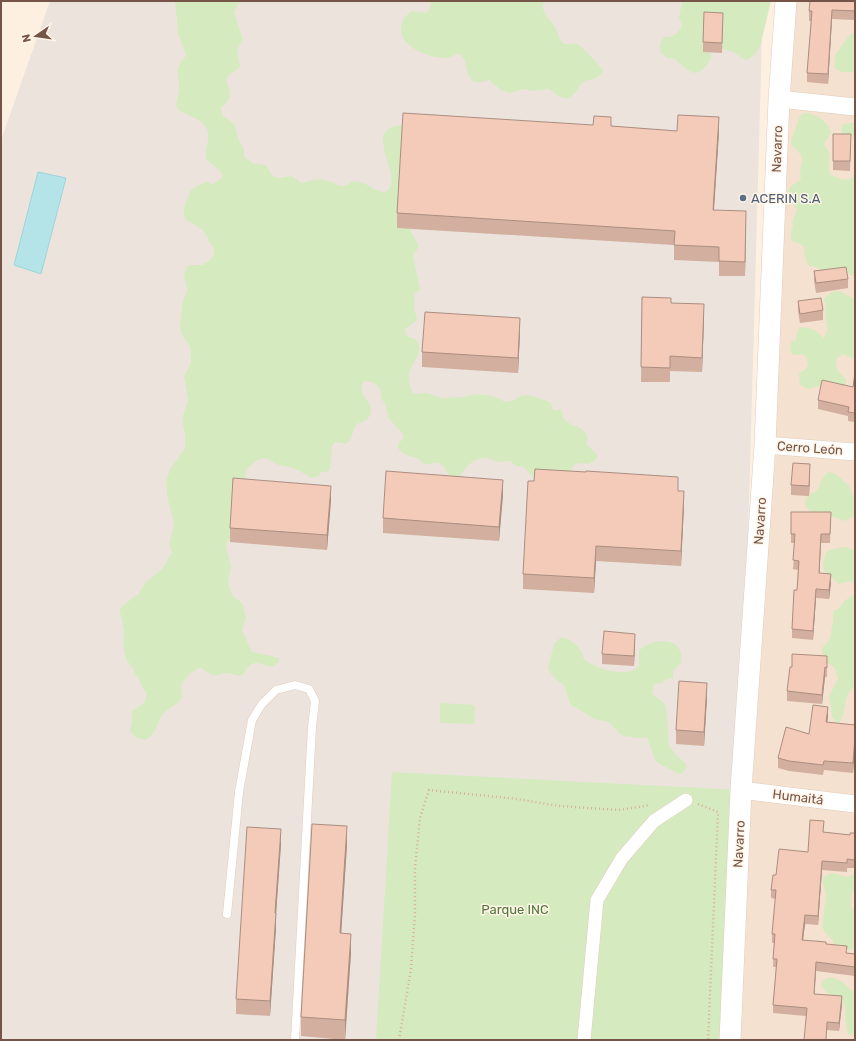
<svg xmlns="http://www.w3.org/2000/svg" width="856" height="1041" viewBox="0 0 856 1041" font-family="Rubik,sans-serif">
  <style>
    .residential { fill: #f5e1cf }
    .industrial { fill: #ece3dd }
    .green { fill: #d5ebbf }
    .water { fill: #b5e4e8; stroke: #9bd5da }
    .lines { fill: none; stroke-linecap: round; stroke-linejoin: round }
    .service-casing { stroke: #e2ccbd; stroke-width: 9 }
    .pedestrian-casing { stroke: #e2ccbd; stroke-width: 14 }
    .minor-casing { stroke: #e2ccbd; stroke-width: 18 }
    .tertiary-casing { stroke: #e2ccbd; stroke-width: 22 }
    .path { stroke: #d9ae9b; stroke-width: 2.5; stroke-dasharray: 1 3; stroke-linecap: butt }
    .service { stroke: #fff; stroke-width: 8 }
    .pedestrian { stroke: #fff; stroke-width: 13 }
    .minor { stroke: #fff; stroke-width: 17 }
    .tertiary { stroke: #fff; stroke-width: 21 }
    .wall { fill: #d2af9e }
    .shaded-wall { fill: #ab8e81 }
    .building { fill: #f4cbb8; stroke: #ab8e81 }
    .service-dot { fill: #5c6f8a; stroke: #fff5e9; stroke-width: 1.5 }
    .labels { text-anchor: middle; dominant-baseline: central; stroke-width: 3; stroke-linejoin: round; paint-order: stroke }
    .street-label { font-size: 13px; fill: #765447; stroke: #fff5e9 }
    .service-label { font-size: 13px; fill: #4e5e75; stroke: #fff5e9; text-anchor: start }
    .park-label { font-size: 13px; fill: #52763c; stroke: #fff5e9 }
  </style>
  <rect width="100%" height="100%" fill="#fdf0e1"/>
  <path class="residential" d="M791,1H855V1040H736Z"/>
  <path class="industrial" d="M50,1H763L741,790L721,1040H1V140Z"/>
  <path class="green" d="M175,1H241L234,12L243,39L237,50L240,66C236,72 229,73 226,79C230,93 234,97 221,108L223,116L233,123L235,126L238,138L244,149V157L254,164C274,163 265,173 276,177C281,179 287,176 292,176L302,183C312,180 319,178 329,181C334,182 338,186 343,186C353,185 348,178 363,183C370,185 381,196 388,190C404,176 359,127 403,125L410,224L411,232L419,246L413,256L420,289L414,294C415,299 414,303 414,307C414,312 417,316 417,320L405,329C405,337 409,337 415,339C426,352 413,359 410,371C408,377 410,386 412,392L416,394L427,393L442,398L465,397L476,394L492,396L506,402L514,400L521,396L529,395L547,401L551,403L554,411L562,409C561,428 580,422 587,435C588,438 587,442 587,445L596,453L597,457L595,461L588,464L580,463L575,464L568,474L536,477L532,476L524,467L516,466L510,461C506,461 502,462 498,462C493,461 490,458 486,458C474,457 464,468 459,478C442,475 450,469 440,464C431,459 428,471 418,458C412,457 398,453 398,446C398,443 402,440 404,438L403,434L389,419L385,404L381,398L380,390L378,386L372,382L364,381C354,398 378,400 369,417C366,422 360,421 356,425C352,432 353,439 346,444L335,442L332,445L330,470L326,472H321L319,476L311,478L301,472L293,468L278,465L268,459L264,458L256,461L247,469L232,536L227,542L226,546L231,567L228,582L232,594L234,597L241,602L243,605L246,618L242,630L252,652L272,656L279,658V661C270,674 262,659 252,664C247,667 246,673 240,676L227,673L213,676L201,668C194,669 183,679 181,686C181,690 183,695 181,699C177,706 167,708 162,715C157,723 155,736 145,740L137,738L130,731L132,721V711L144,703L147,693L142,687L138,677L135,675L134,670L126,659L123,643L124,630L120,612V608L139,593L145,583L163,568L172,552L169,544L174,524L168,500L166,481L170,469L181,454L185,447V435L182,419L188,400L184,376L191,363V359L190,347L181,333L180,325L183,301L187,290L184,274L187,267L190,265H202L209,261L214,254V247C206,242 210,237 204,232C192,219 178,224 186,202C188,198 189,194 191,190L205,182H209L211,185L221,179L223,176L221,172L206,159C204,149 211,138 207,129C202,117 187,117 179,110C173,104 179,96 179,90C180,82 176,75 178,68C179,63 184,60 186,55L178,33Z
    M430,1H547L543,4C542,16 553,21 557,31C559,34 559,40 562,42C566,46 572,43 577,44C582,45 601,67 603,71C596,82 593,77 584,82C580,84 579,88 576,92C566,104 558,96 549,89L533,91L525,89L509,93L501,90L489,80C459,90 473,61 459,54C454,55 449,58 444,58C419,57 383,36 411,11L427,13L431,6Z
    M682,1H771L761,43L758,51L747,61L733,52L718,47L711,51V59L702,71L694,73L687,70L675,59L667,58L661,53L660,45L663,37C673,37 677,35 682,26L679,18Z
    M855,33V74L852,72C846,72 839,73 834,67L835,57L836,54L848,37L851,34Z
    M804,113C816,113 828,121 831,133L824,144L830,154L829,170L831,175L844,180L850,179L855,176V276L850,275C844,264 833,270 823,272L816,267L809,266C800,255 812,245 793,242L791,239V231L793,228L792,222L797,210L793,204L788,191C790,184 797,184 801,179C799,172 801,169 802,163C803,155 796,149 791,144C792,134 797,126 799,117Z
    M855,122V138C851,135 846,137 842,135L841,125Z
    M834,291L842,292L854,299L855,304V358L853,359L843,354L837,358C834,368 839,372 846,379V383L844,386H821L807,389L800,385L799,373L805,370L808,365L807,358L803,354L794,355L790,351L791,341H795L798,330L800,327L814,329L824,338C831,325 825,324 825,313C825,307 827,306 824,300V298Z
    M830,472C840,474 841,481 849,485L855,500V516L845,521C841,520 837,517 833,517C828,517 820,517 815,514C807,511 801,502 809,495C811,493 815,492 817,491C821,483 822,474 830,472Z
    M845,547L855,550V583L850,581L839,584L824,571L823,563L826,552L833,549Z
    M855,594V686C843,694 847,710 840,722L837,723L832,717L829,696L838,679L834,667C823,659 824,663 822,648L830,639L833,619V611L840,608L844,601Z
    M560,638C570,637 577,644 582,653C583,655 583,657 584,659C588,663 595,665 600,668C613,672 628,676 639,666V650C654,637 686,636 681,663L673,671V678L665,680L661,684L658,683L654,685L652,693C656,698 663,700 666,706L669,745L676,755L685,763L687,766L683,773L679,774L658,763L655,760L647,737L639,738L624,736L620,734L609,722L594,719L570,704L564,685L554,678L548,668L554,644Z
    M440,703L475,705L474,724L440,723Z
    M392,772L741,790L730,1040H376Z
    M833,873L847,877L855,874V890L852,892L851,905L852,909H855V948L850,950L835,946L832,939L826,934L822,927L826,894L824,886L822,883L825,876Z
    M830,977L841,981L855,993V1034L852,1035L848,1034C846,1029 846,1021 845,1015C845,1012 847,1009 845,1006C842,999 805,986 830,977Z"/>
  <path class="water" d="M38,172L66,178L41,274L14,265Z"/>
  <g class="lines">
    <defs>
      <path id="service" d="M227,914L239,792L252,720L262,704L276,690L295,685L309,689L315,701L312,727L295,1040"/>
      <path id="pedestrian" d="M584,1040L597,900L622,858L654,821L686,800"/>
      <path id="minor" d="M779,99L855,107
        M765,445L855,452
        M741,790L855,804"/>
      <path id="tertiary" d="M730,1040L741,790L765,445L779,99L786,1"/>
    </defs>
    <use href="#service" class="service-casing"/>
    <use href="#pedestrian" class="pedestrian-casing"/>
    <use href="#minor" class="minor-casing"/>
    <use href="#tertiary" class="tertiary-casing"/>
    <path class="path" d="M698,804L718,812L708,1040
      M399,1040L411,969L415,914V868L420,818L429,790L517,799L559,806L619,810L650,805"/>
    <use href="#service" class="service"/>
    <use href="#pedestrian" class="pedestrian"/>
    <use href="#minor" class="minor"/>
    <use href="#tertiary" class="tertiary"/>
  </g>
  <path class="wall" d="M855,1V20L832,19L828,84L807,82V73L811,21H809V11Z
    M723,23L722,53L703,52V42Z
    M611,126L677,131L719,132L714,210L746,225L745,276H719V262L674,260V245L397,228V213Z
    M851,144L850,171L833,170V161Z
    M814,271L848,279V288L816,293L814,281Z
    M642,297L671,303L704,319L702,372L670,371V382H641Z
    M798,301L823,310V320L800,323L798,311Z
    M520,333L518,373L422,367V352Z
    M855,373V422L848,421V416L818,409V400L853,387Z
    M810,474L809,496L791,495V485Z
    M678,491L684,506L681,566L596,561L594,593L523,589V574Z
    M503,495L499,541L383,533V518Z
    M331,500L327,550L230,542V528Z
    M791,512H831L830,543H821L819,573L831,583L829,599L816,598L813,640L792,638V629L797,590L798,570L793,569L795,543H791Z
    M635,643L634,666L602,664V654Z
    M827,666V677H825L822,704L787,701V691Z
    M707,698L704,746L676,744V730Z
    M855,704V724H854Z
    M828,717L827,722L855,725L853,773L824,770L823,775L789,771L778,768V758L809,734Z
    M824,832L850,835L855,833V868H847V872L822,870L818,925L805,924L803,940L826,944L847,953L855,954V976L816,971L814,994L842,1004L839,1031L827,1030L806,1016L773,1013V1005L776,967H773L774,943H772V934L776,899L771,898V890L776,875L808,852Z
    M281,844L276,915V928L270,1016L236,1014V999Z
    M347,845L341,933L351,953L345,1040L301,1036V1017Z"/>
  <path class="shaded-wall" d="M832,10V19L828,84V74Z
    M719,117V132L713,224V210Z
    M746,211V225L745,276V262Z
    M704,304V319L702,372V358Z
    M520,318V333L518,373V358Z
    M810,464V474L809,496V486Z
    M503,480V495L499,541V527Z
    M331,486V500L327,550V535Z
    M684,491V506L681,566V551Z
    M821,534V543L819,582V573Z
    M596,546V561L594,593V578Z
    M831,574V583L829,599V590Z
    M816,589V598L813,640V631Z
    M635,634V643L634,666V656Z
    M825,667V677L822,704V695Z
    M707,683V698L704,746V732Z
    M828,707V717L826,732V722Z
    M855,737V747L853,773V763Z
    M347,826V845L340,952V933Z
    M281,829V844L276,915V928L270,1016V1001L275,913Z
    M822,861V870L818,925V916Z
    M805,915V924L802,948V940Z
    M351,934V953L345,1040V1020Z
    M816,962V971L814,1002V994Z
    M842,996V1004L839,1031V1023Z"/>
  <path class="building" d="M810,1H855V11L832,10L828,74L807,73L812,11H809Z
    M704,12L723,13L722,43L703,42Z
    M403,113L593,125L594,116L611,117V126L677,131L678,115L719,117L713,210L746,211L745,262L719,261V247L674,245L675,231L397,213Z
    M833,134H851L850,161H833Z
    M846,267L848,279L816,283L814,271Z
    M642,297L671,298V303L704,304L702,358L670,356V368L641,367Z
    M821,298L823,310L800,314L798,301Z
    M425,312L520,318L518,358L422,352Z
    M855,373V413L848,412L849,407L818,400L822,380L853,387Z
    M793,463L810,464L809,486L791,485Z
    M535,469L586,472V471L678,477V491H684L681,551L596,546L594,578L523,574L528,481H534Z
    M386,471L503,480L499,527L383,518Z
    M233,478L331,486L327,535L230,528Z
    M791,512H831L830,534H821L819,573L831,574L829,590L816,589L813,631L792,629L794,590H797L799,561L793,560L795,534H791Z
    M604,631L635,634L634,656L602,654Z
    M792,654L827,656V668L825,667L822,695L787,691L790,667H792Z
    M679,681L707,683L704,732L676,730Z
    M813,705L828,707L826,722L855,725V737L853,763L824,761L823,765L789,761L778,758L786,727L809,734Z
    M810,820L824,821L823,832L850,835V833H855V860L847,859V863L822,861L818,916L805,915L802,940L826,942V944L847,946L846,953L855,954V967L816,962L814,994L842,996L839,1023L827,1022L826,1040H804L807,1008L773,1005L777,959H773L775,934H772L776,890H771L773,875H776L779,849L808,852Z
    M312,824L347,826L340,933L351,934L345,1020L301,1017Z
    M247,827L281,829L275,913H276L270,1001L236,999Z"/>
  <circle class="service-dot" cx="743" cy="198" r="4"/>
  <g class="labels">
    <g class="street-label">
      <text transform="translate(777 149) rotate(-88)">Navarro</text>
      <text transform="translate(810 448) rotate(4)">Cerro León</text>
      <text transform="translate(760 521) rotate(-86)">Navarro</text>
      <text transform="translate(798 797) rotate(7)">Humaitá</text>
      <text transform="translate(739 844) rotate(-87)">Navarro</text>
    </g>
    <g class="service-label">
      <text x="751" y="198">ACERIN S.A</text>
    </g>
    <g class="park-label">
      <text x="515" y="909">Parque INC</text>
    </g>
  </g>
  <rect width="856" height="1041" fill="none" stroke="#765447" stroke-width="4"/>
  <g transform="translate(36 36) rotate(257)" stroke="#fff5e9" stroke-width="3" paint-order="stroke">
  <path d="M0-3L7 15L0 10L-7 15Z" fill="#765447"/>
  <text y="-6" font-size="11" font-weight="bold" text-anchor="middle" fill="#765447">N</text>
  </g>
</svg>
